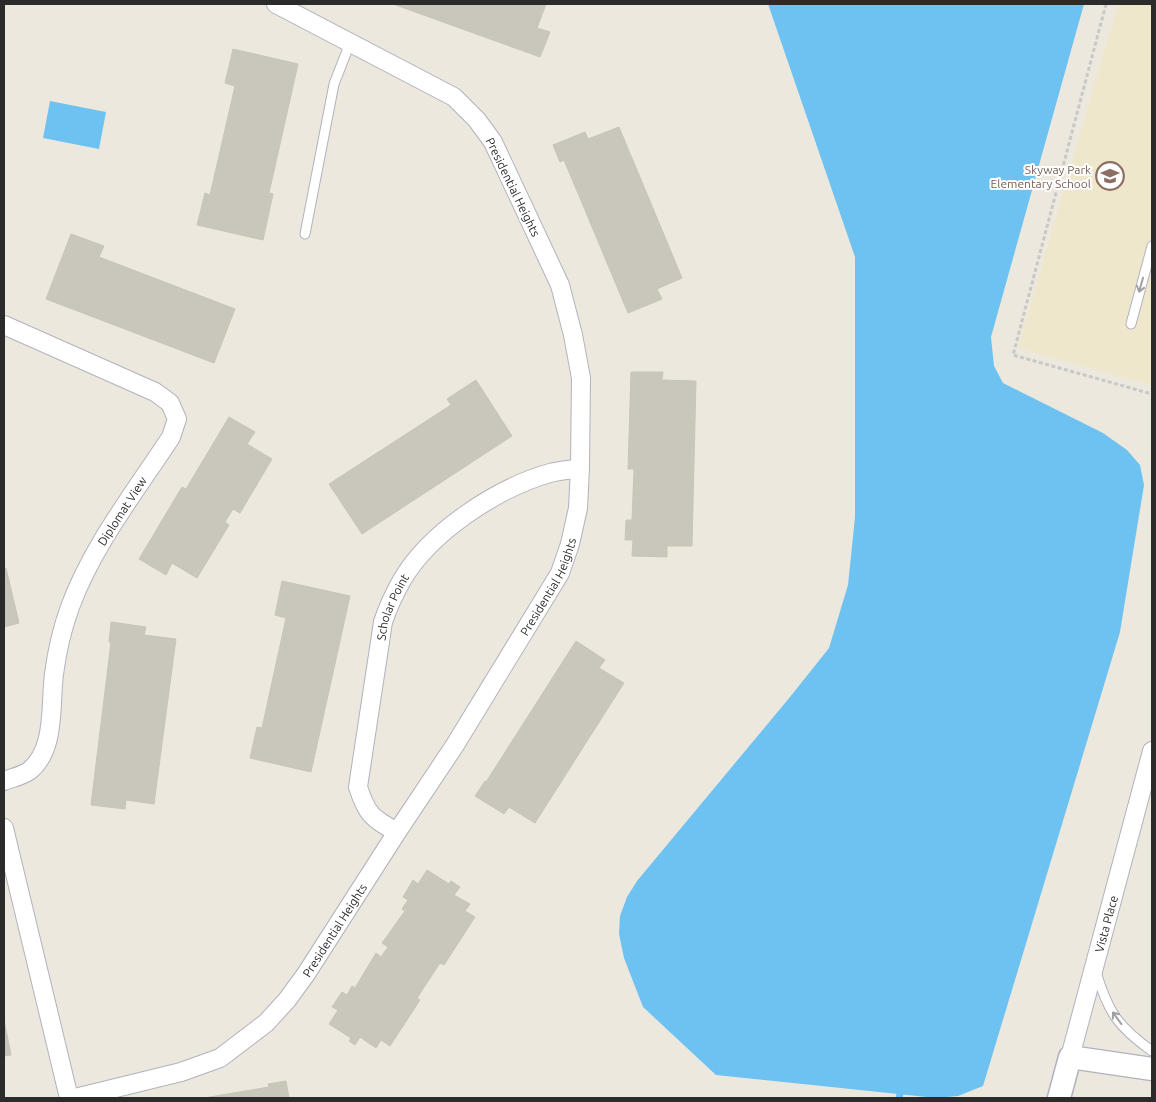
<svg xmlns="http://www.w3.org/2000/svg" width="1156" height="1102" viewBox="0 0 1156 1102" font-family="Ubuntu,sans-serif">
  <style>
    .education { fill: #efe7cc }
    .water { fill: #6ec2f1 }
    .lines { fill: none; stroke-linecap: round; stroke-linejoin: round }
    .stream { stroke: #6ec2f1; stroke-width: 7 }
    .building { fill: #c9c6bc; stroke: #c9c4b7 }
    .service-casing { stroke: #b1b2bf; stroke-width: 11 }
    .minor-casing { stroke: #b1b2bf; stroke-width: 20 }
    .tertiary-casing { stroke: #b1b2bf; stroke-width: 25 }
    .path { stroke: #c8c8c8; stroke-width: 3; stroke-dasharray: 4 2.5; stroke-linecap: butt }
    .service { stroke: #fff; stroke-width: 9 }
    .minor { stroke: #fff; stroke-width: 18 }
    .tertiary { stroke: #fff; stroke-width: 22 }
    .oneway { stroke: #a0a0a0 }
    .labels { text-anchor: middle; dominant-baseline: central; stroke-width: 4; stroke-linejoin: round; paint-order: stroke }
    .education-label { font-size: 12px; fill: #785e54; stroke: #fff; text-anchor: end }
    .street-label { font-size: 12px; fill: #2b2b2b; stroke: #fff }
  </style>
  <rect width="100%" height="100%" fill="#ede8dd"/>
  <path class="education" d="M1118,4H1152V385L1018,348Z"/>
  <path class="water" d="M768,4H1084L991,337L994,366L1003,383L1103,433L1127,450L1140,465L1144,485L1120,632L983,1086L958,1096L936,1098L716,1075L643,1007L624,958L619,934L620,916L627,897L637,881L790,697L829,648L848,585L855,517V257Z
    M50,101L106,112L99,149L43,138Z"/>
  <g class="lines">
    <path class="stream" d="M899,1098L900,1094"/>
  </g>
  <path class="building" d="M393,4H546L537,28L550,32L540,57Z
    M233,49L298,64L269,193L273,194L263,240L197,225L205,193L210,195L235,86L225,83Z
    M619,127L682,278L657,289L662,299L628,313L564,160L560,162L553,145L585,132L588,139Z
    M71,234L104,246L99,257L235,309L214,363L46,299Z
    M631,372H663L662,380L696,381L692,546H667V557L632,556L633,540H625L626,520H632L634,469H628Z
    M476,380L512,436L362,534L329,484L451,405L447,399Z
    M229,417L255,432L247,444L272,459L240,513L233,509L225,522L229,525L197,578L172,563L166,575L139,559L182,487L186,489Z
    M6,568L19,623L4,627V569Z
    M282,581L350,596L311,772L250,758L257,727L262,728L286,618L275,615Z
    M111,622L146,627L144,635L176,639L154,804L126,800L125,809L91,805L111,642H109Z
    M576,641L605,660L599,668L624,683L535,823L509,807L504,814L475,796L485,781L486,782Z
    M427,870L449,884L451,881L460,887L454,895L470,904L465,911L475,917L444,965L440,963L417,998L420,1000L390,1046L381,1040L376,1048L360,1037L355,1045L349,1041L351,1038L329,1024L338,1010L332,1007L342,992L347,995L352,986L355,988L376,953L381,957L388,947L382,943L405,911L402,909L408,900L403,897L413,880L418,884Z
    M4,1020L11,1055L4,1056Z
    M286,1081L289,1098H204L269,1087L268,1084Z"/>
  <g class="lines">
    <defs>
      <path id="service" d="M305,234L334,84L350,43
        M1131,324L1152,246
        M1096,972C1108,1012 1118,1027 1152,1051"/>
      <g id="minor">
        <path d="M4,325L155,392L170,403L177,419L171,437C135,492 93,545 70,607C62,629 57,651 54,674C50,705 56,750 29,771C22,776 11,778 4,781"/>
        <path d="M4,828L69,1098"/>
        <path id="s1" d="M397,832C372,818 367,815 358,787L383,622C388,607 394,594 402,580C430,532 497,488 550,473C560,470 571,470 580,468"/>
        <path id="s2" d="M1070,1057L1152,751"/>
        <path id="s3" d="M75,1098L181,1072L220,1058L266,1023L287,1000L306,974L397,832L455,745L560,573L570,544L578,508L580,468L581,378L573,335L560,285L493,142L477,120L454,97L276,4"/>
      </g>
      <path id="tertiary" d="M1059,1098L1070,1057L1152,1069"/>
    </defs>
    <use href="#service" class="service-casing"/>
    <use href="#minor" class="minor-casing"/>
    <use href="#tertiary" class="tertiary-casing"/>
    <path class="path" d="M1106,4L1013,355L1152,394"/>
    <use href="#service" class="service"/>
    <use href="#minor" class="minor"/>
    <use href="#tertiary" class="tertiary"/>
  </g>
  <defs><path id="oneway-shaft" d="M-6 0H5M1.5-3L5.5 0L1.5 3" fill="none" stroke-width="1.6" stroke-linecap="round" stroke-linejoin="round" transform="scale(1.25)"/></defs>
  <g class="oneway">
    <use href="#oneway-shaft" transform="translate(1141 285) rotate(106)"/>
    <use href="#oneway-shaft" transform="translate(1117 1018) rotate(-126)"/>
  </g>
  <defs>
    <symbol id="school-ring" viewBox="-11 -11 22 22"><circle r="9.5" fill="#fff" stroke="#8d6e63" stroke-width="1.5"/><path d="M0-5L7-2L0 1L-7-2ZM-4 1L0 2.5L4 1V4Q0 6-4 4Z" fill="#8d6e63"/></symbol>
  </defs>
  <g fill-rule="evenodd">
    <use href="#school-ring" x="1094" y="160" width="32" height="32"/>
  </g>
  <g class="labels">
    <g class="education-label">
      <text x="1091" y="169">Skyway Park<tspan x="1091" dy="14">Elementary School</tspan></text>
    </g>
    <g class="street-label">
      <text transform="translate(513 187) rotate(64)">Presidential Heights</text>
      <text transform="translate(122 511) rotate(-57)">Diplomat View</text>
      <text stroke="none"><textPath href="#s3" startOffset="729">Presidential Heights</textPath></text>
      <text stroke="none"><textPath href="#s1" startOffset="246">Scholar Point</textPath></text>
      <text stroke="none"><textPath href="#s2" startOffset="138">Vista Place</textPath></text>
      <text stroke="none"><textPath href="#s3" startOffset="324">Presidential Heights</textPath></text>
    </g>
  </g>
  <rect width="1156" height="1102" fill="none" stroke="#2b2b2b" stroke-width="10"/>
</svg>
